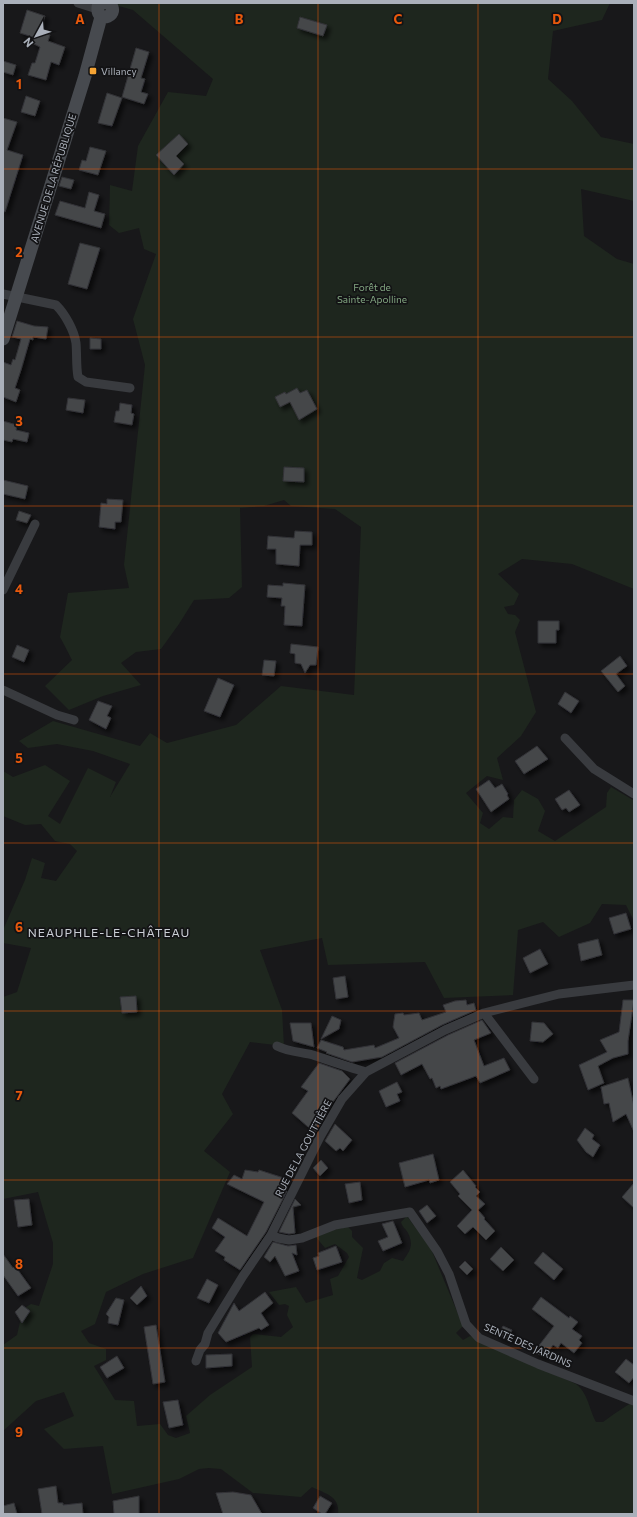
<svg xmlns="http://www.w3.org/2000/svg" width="637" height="1517" viewBox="0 0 637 1517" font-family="Commissioner,sans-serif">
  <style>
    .green { fill: #1e261e }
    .building { fill: #44464a; stroke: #323236; filter: url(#shadow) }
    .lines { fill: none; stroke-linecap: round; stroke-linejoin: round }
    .minor { stroke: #393b3f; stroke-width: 9 }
    .secondary { stroke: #474a4f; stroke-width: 13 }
    .grid { fill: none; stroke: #e8590c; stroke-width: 1; stroke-opacity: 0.55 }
    .poi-dot { fill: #f6a434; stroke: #131315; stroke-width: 1.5 }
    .labels { text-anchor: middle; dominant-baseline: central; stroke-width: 3.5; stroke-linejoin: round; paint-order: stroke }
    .poi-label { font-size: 10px; fill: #aab0ba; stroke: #131315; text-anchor: start }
    .street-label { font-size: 10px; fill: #aab0ba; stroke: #131315 }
    .park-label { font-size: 10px; fill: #82a681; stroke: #131315 }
    .quarter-label { font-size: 12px; letter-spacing: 1px; fill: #cbcfd6; stroke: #131315 }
    .grid-label { font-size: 13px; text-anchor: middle; font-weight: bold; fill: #e8590c; stroke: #131315; stroke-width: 3.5; stroke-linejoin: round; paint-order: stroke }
  </style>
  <defs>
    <filter id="shadow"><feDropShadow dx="3.5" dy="3.5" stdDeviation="2" flood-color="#0009"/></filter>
  </defs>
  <rect width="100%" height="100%" fill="#18181a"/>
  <path class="green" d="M108,3H610L602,20L553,31L548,79L572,101L601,137L634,144V201L581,189L584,236L617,259L634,264V589L572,564L522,559L498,574L519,594L514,605L504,607L508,614L515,615L520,620L515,632L536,712L521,736L497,758L503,780L487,776L466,793L483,813L480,823L489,829L503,817L513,818L514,800L522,790L538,799L545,811L538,831L555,841L606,807L607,793L611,787L633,800L634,802V921L626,905L602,904L590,923L559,937L543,922L518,930L513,995L444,998L425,962L328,965L322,938L260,950L282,1010L284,1046L250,1042L222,1094L233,1114L204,1151L230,1172L193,1258L143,1274L106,1292L95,1324L81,1331L89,1343L106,1349V1360L94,1366L115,1400L134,1401L137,1426L160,1424L168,1435L176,1438L190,1433L186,1416L210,1395L252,1367L250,1337L253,1334L281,1337L293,1327L287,1315L289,1306L285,1304L279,1305L269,1292L296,1287L306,1303L333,1295L330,1279L338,1276L349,1257L347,1253L335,1244L325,1248L315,1236L317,1233L348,1227L352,1231V1237L363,1248L357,1278L362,1280L380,1271L384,1263L392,1258L403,1261C410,1251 414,1245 408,1233C406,1229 402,1227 401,1222L407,1216L431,1249L463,1326L456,1333L463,1340L470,1336L576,1384C588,1393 589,1409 596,1422H603L614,1414L634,1401V1514H338C340,1496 326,1494 312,1487L301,1497L253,1493L221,1469L209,1468L199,1469L179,1479L112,1494L103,1446L64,1449L44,1429L74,1416L64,1392L36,1401L3,1431V1345L17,1335L23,1309L31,1304L39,1306L53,1264V1243L38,1192L3,1199V997L17,992L31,948L3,943V930L25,880L32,858L45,863L41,878L56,881L77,851L70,844L55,841L41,824L25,825L3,816V771L13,777L45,765L70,781L48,816L60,824L88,768L116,782L110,797L130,764L93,751L57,744L28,748L19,741L53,721L140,746L150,733L167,743L236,725L281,686L354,695L361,527L335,509L291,506L284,500L264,506L240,508L242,587L229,598L194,600L179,624L161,649L136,652L121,663L141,685L103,696L69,710L45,686L72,660L60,637L68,593L129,588L124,565L145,365L133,319L156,254L144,249L139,228L119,233L109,225L110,185L132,191L138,146L168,92L206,96L213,79L133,10Z"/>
  <path class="building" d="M27,10L45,16L40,32L50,35L48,41L65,47L59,65L51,62L46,80L28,75L32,63H35L40,47L32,43L33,37L20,33Z
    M300,17L327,25L323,36L297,28Z
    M136,48L149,52L141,78L145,79L141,92L148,94L144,104L122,97Z
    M3,61L16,65L13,75L3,72Z
    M107,93L122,98L112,126L98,123Z
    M26,96L40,101L35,116L21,112Z
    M3,118L17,122L7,150L23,155L5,212L3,211Z
    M179,134L188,144L176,156L184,164L174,175L156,155Z
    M90,147L106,151L98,175L79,170L82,160L86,161Z
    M62,177L74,180L71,189L59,186Z
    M89,192L99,195L94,211L105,214L101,228L55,215L60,201L85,208Z
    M80,243L100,248L87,289L68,284Z
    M17,321L34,326L48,327L46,339L33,337V340L30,339L21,370L15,388L20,390L16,402L3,397V362L11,365L13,359L15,360L21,339L12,337Z
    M90,338L101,339V349H90Z
    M297,388L300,393L307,390L317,409L299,420L290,402L280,407L275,397L285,392L286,394Z
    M68,398L85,400L83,413L66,410Z
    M120,403L132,405L131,413L134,414L132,425L114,422L116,411H119Z
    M3,421L17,425L16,430L29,433L27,442L13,439L12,442L3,440Z
    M284,467L304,468V482L283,481Z
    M3,480L28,486L25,499L3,494Z
    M107,499L123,500L121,522H115V529L99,527L101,503L107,504Z
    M19,511L31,515L27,523L16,520Z
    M295,531L312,532V545H300L299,566L276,564V549H267L268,536L294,538Z
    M283,583L305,585L302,626L284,625L285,606H281L282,598L267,597L268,585L283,586Z
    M538,621H559V630H556V643H538Z
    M291,644L318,647L316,665H310L305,673L301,664L295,663V654L290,653Z
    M17,645L29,650L24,662L12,657Z
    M620,656L627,666L616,674L625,686L618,692L601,671Z
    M264,660L276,661L274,676L262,675Z
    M218,678L234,685L220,717L204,711Z
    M565,692L579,701L571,713L558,704Z
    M98,701L112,706L107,716L111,718L106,729L89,720Z
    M537,746L548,759L524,774L515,761Z
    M489,780L495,788L502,784L508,794L507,795L509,799L491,812L476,789Z
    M569,790L580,805L569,812L566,808L562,810L555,799Z
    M626,913L631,929L614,934L609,918Z
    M598,939L602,955L581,961L578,944Z
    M540,949L548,964L530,973L523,958Z
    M345,976L348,997L336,999L333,978Z
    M136,996L137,1012L122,1013L120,997Z
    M466,1000L467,1005L474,1003L476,1010L442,1025L382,1057L352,1062L326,1053L327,1052L317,1048L321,1040L343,1047L344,1050L374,1045L375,1048L399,1038L393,1027L395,1014L403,1013L404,1015L419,1013L422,1020L446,1012L443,1005L455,1001Z
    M623,1000H634L628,1041V1054L613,1058L598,1066L604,1083L588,1090L579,1065L607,1052L600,1040L619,1032Z
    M332,1016L341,1020L339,1029L321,1039Z
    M482,1020L491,1033L474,1040L484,1066L504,1058L510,1070L480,1083L476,1076L441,1089L440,1086L436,1088L432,1078L430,1079L422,1064L401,1075L395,1063L448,1035Z
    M532,1022L544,1023L553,1034L543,1042L530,1041Z
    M290,1023H311L314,1047L293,1041Z
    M319,1063L342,1071L350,1079L324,1114L326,1115L315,1133L292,1113L308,1091L301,1087Z
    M628,1078L634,1106V1132L626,1114L613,1122L609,1103L604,1104L601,1087Z
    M397,1082L402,1092L397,1094L400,1101L386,1107L379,1091Z
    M335,1124L352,1140L343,1151L340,1148L336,1151L325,1141Z
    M585,1128L594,1135L592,1139L600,1145L593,1157L586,1152L577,1140Z
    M433,1154L439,1180L430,1183L429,1180L405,1187L399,1163Z
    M321,1160L328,1168L320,1176L313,1168Z
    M245,1170L258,1172L259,1170L290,1180L285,1189L287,1191L266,1232L240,1270L224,1260L225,1257L215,1251L225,1237L212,1228L218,1218L247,1236L264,1202L227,1184L234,1175L242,1179Z
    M463,1170L476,1186L475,1187L480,1192L476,1196L485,1204L478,1210L485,1218L484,1219L495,1231L486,1240L473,1227L465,1234L457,1226L472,1210L458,1196L460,1194L450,1182Z
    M360,1182L362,1200L349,1203L345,1184Z
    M634,1183V1208L622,1197Z
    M29,1199L32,1225L18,1227L14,1200Z
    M295,1199L301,1205L293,1207L295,1233L289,1234L279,1232Z
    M427,1205L436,1216L427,1223L419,1211Z
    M393,1221L402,1243L383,1251L378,1241L388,1237L382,1224Z
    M273,1242L288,1246L296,1245L297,1255L292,1253L299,1271L285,1276L275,1256L270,1262L264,1257Z
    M336,1246L342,1262L317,1270L313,1258L319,1256L318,1253Z
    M501,1247L514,1260L503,1271L490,1259Z
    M543,1252L563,1269L554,1280L534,1263Z
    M3,1254L13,1268L15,1266L31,1288L18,1296L3,1275Z
    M465,1261L473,1269L467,1275L459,1267Z
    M207,1279L218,1285L209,1303L197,1298Z
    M141,1286L147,1296L137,1305L130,1298Z
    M265,1292L273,1303L261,1313L269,1325L261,1330L259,1328L226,1342L218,1333L234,1303L239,1311Z
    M541,1297L569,1318L570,1316L578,1322L572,1329L582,1336L579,1340L582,1343L574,1353L561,1343L558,1348L553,1345L544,1357L534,1352L554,1326L532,1309Z
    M116,1298L124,1300L118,1325L108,1323L109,1317L106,1314Z
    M22,1305L30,1311L22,1323L15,1312Z
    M156,1325L165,1382L153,1384L144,1327Z
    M503,1326L512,1330L508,1340L498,1335Z
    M232,1354V1366L206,1368V1355Z
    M117,1356L124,1368L107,1378L100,1367Z
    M626,1359L634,1365V1377L629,1383L615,1372Z
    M178,1400L183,1425L169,1428L163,1402Z
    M56,1486L58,1503H63V1505L82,1503L83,1514H42L38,1489Z
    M233,1492L251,1495L262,1514H223L216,1493Z
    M139,1496V1514H114L113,1501Z
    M320,1496L332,1503L325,1514H322L313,1508Z
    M14,1503L17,1514H3V1506Z"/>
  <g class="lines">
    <path class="minor" d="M78,3L97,9
      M3,294L56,305C65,314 74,330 76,343C77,354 76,366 78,377L86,382L130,388
      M3,590L35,524
      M3,690L57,715L74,720
      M565,738L594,769L634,794
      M484,1013L534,1079
      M277,1046C289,1052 301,1052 313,1055C331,1061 348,1067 366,1072
      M271,1235L278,1238L289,1240L302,1238L335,1225L410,1212L437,1251L449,1274L466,1324L479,1338L538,1364L634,1401
      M196,1361L200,1350L205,1344L208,1333L243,1276L271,1235L320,1137L342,1099L366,1072L445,1030L484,1013L559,994L634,985"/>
    <path class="secondary" d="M101,3L98,7C96,26 123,14 108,3
      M3,339L85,76L101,17"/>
  </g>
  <path class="grid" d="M159,3V1514M318,3V1514M478,3V1514M3,169H634M3,337H634M3,506H634M3,674H634M3,843H634M3,1011H634M3,1180H634M3,1348H634"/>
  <rect class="poi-dot" x="89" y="67" width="8" height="8" rx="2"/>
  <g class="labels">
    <g class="poi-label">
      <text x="101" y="71">Villancy</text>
    </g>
    <g class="street-label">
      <text transform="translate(53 178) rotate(-73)">AVENUE DE LA RÉPUBLIQUE</text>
      <text transform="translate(303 1148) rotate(-62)">RUE DE LA GOUTTIÈRE</text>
      <text transform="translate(528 1345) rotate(24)">SENTE DES JARDINS</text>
    </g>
    <g class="park-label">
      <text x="372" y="287">Forêt de<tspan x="372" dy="12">Sainte-Apolline</tspan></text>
    </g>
    <g class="quarter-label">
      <text x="109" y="932">NEAUPHLE-LE-CHÂTEAU</text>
    </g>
  </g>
  <g class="grid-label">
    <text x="80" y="24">A</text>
    <text x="239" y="24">B</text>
    <text x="398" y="24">C</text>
    <text x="557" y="24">D</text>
    <text x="19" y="89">1</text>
    <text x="19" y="257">2</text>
    <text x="19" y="426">3</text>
    <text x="19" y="594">4</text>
    <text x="19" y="763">5</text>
    <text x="19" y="932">6</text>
    <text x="19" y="1100">7</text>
    <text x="19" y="1269">8</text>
    <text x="19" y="1437">9</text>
  </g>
  <rect width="637" height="1517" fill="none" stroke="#aab0ba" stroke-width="8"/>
  <g transform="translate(36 36) rotate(230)" stroke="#131315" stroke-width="3" paint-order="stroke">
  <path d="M0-3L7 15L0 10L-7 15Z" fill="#aab0ba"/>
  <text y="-6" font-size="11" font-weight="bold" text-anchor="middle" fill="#aab0ba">N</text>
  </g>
</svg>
